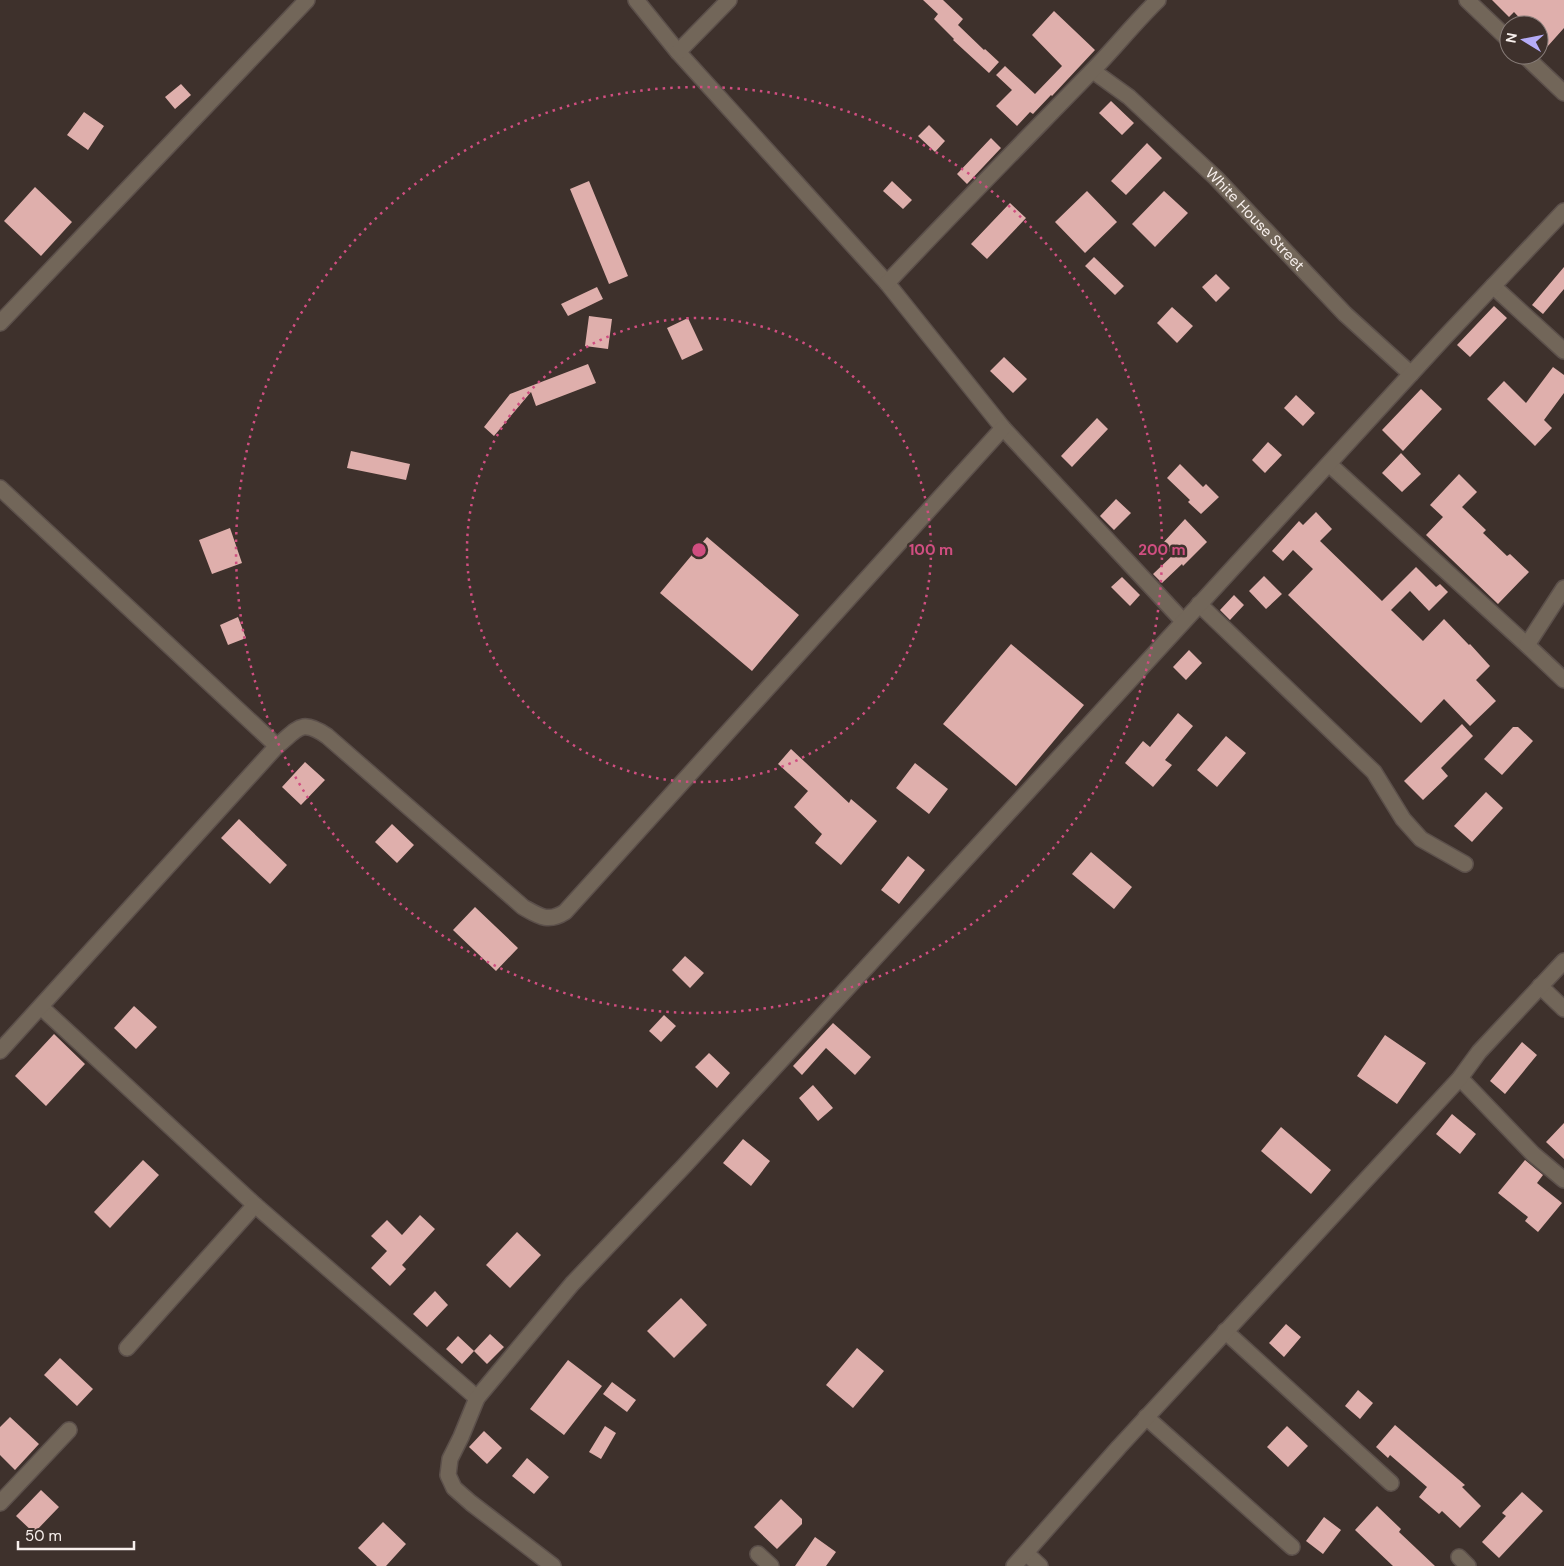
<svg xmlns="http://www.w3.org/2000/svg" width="1564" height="1566" viewBox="0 0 1564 1566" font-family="'DM Sans',sans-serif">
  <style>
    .building { fill: #dfafac }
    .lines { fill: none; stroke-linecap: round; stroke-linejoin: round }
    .minor-casing { stroke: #5c504b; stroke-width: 18 }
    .minor { stroke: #726659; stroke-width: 15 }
    .ring { fill: none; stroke: #d04e80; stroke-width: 2.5; stroke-dasharray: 2.5 5 }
    .labels { text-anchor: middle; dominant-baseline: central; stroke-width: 5; stroke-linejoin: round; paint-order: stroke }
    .street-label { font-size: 15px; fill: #f8f0ed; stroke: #3e312c }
    .centre { fill: #d04e80; stroke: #3e312c; stroke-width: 2.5 }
    .ring-label { font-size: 15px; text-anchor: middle; font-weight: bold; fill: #d04e80; stroke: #3e312c; stroke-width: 5; stroke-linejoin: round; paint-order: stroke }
  </style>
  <rect width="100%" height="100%" fill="#3e312c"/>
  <path class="building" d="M923,0H943L963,19L958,25L984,50L985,49L999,62L989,73L953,40L954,39L934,19L938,14Z
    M1492,0H1564V28L1539,56V25H1526L1514,12L1509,17Z
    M1054,11L1095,50L1052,96L1051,95L1033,114L1030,112L1017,126L996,106L1012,90L996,75L1005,66L1035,94L1062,66L1032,35Z
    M181,84L191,95L175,109L165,97Z
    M1111,101L1134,123L1122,135L1099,113Z
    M84,112L104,126L88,150L67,135Z
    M929,125L945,141L935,152L918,136Z
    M991,138L1001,148L967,184L957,174Z
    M1147,143L1162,158L1126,195L1111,181Z
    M589,181L628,276L609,284L570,189Z
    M892,181L912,200L903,209L883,191Z
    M35,187L72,222L41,256L4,221Z
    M1087,191L1117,222L1085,253L1055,222Z
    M1164,191L1188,213L1155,247L1132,224Z
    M1010,203L1026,218L987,259L971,244Z
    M1094,257L1124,286L1115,295L1085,266Z
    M1564,267V289L1543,314L1532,305Z
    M1216,274L1230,288L1216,302L1202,287Z
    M597,287L603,299L568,316L561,304Z
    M1494,306L1507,318L1470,357L1457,345Z
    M1172,307L1193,326L1177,343L1157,323Z
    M589,316L612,319L608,349L585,346Z
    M688,318L703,350L682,360L667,328Z
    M1004,357L1027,379L1013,393L990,371Z
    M588,364L596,383L536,406L531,392L494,436L484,427L510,394Z
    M1553,367L1564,375V393L1544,420L1552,428L1535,446L1487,399L1504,381L1526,403Z
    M1421,389L1442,409L1403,451L1382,430Z
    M1296,395L1315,413L1303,426L1284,408Z
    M1097,418L1108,429L1072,467L1061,456Z
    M1268,442L1282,455L1265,473L1252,460Z
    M351,451L410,464L406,480L347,468Z
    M1401,453L1421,474L1402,492L1382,473Z
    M1180,464L1203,487L1206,484L1219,497L1201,514L1188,502L1190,500L1167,478Z
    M1459,474L1477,492L1462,507L1486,530L1483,533L1507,556L1510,554L1529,572L1498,604L1426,535L1443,517L1430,505Z
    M1116,499L1131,513L1114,530L1100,516Z
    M1316,512L1332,529L1320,541L1382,601L1416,567L1436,587L1440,584L1448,592L1429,611L1410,591L1391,610L1423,641L1444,619L1469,645L1470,644L1490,666L1476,680L1496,701L1470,726L1444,699L1421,723L1288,595L1313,569L1293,550L1283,561L1272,551L1299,521L1303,525Z
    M1185,519L1207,542L1183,566L1182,564L1162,583L1153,574L1173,555L1162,544Z
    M230,528L242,563L212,574L199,540Z
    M707,537L799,615L752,671L660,593Z
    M1264,576L1282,594L1266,609L1249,591Z
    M1122,577L1140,595L1130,606L1111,587Z
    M1234,595L1244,605L1230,620L1220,610Z
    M238,617L246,638L228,645L220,625Z
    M1011,644L1084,705L1016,786L943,724Z
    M1189,650L1202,663L1186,680L1173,667Z
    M1178,713L1193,726L1165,760L1172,765L1153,787L1125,763L1143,741L1150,747Z
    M1462,724L1473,736L1441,768L1448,776L1423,800L1404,781Z
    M1513,727H1518L1533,741L1502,775L1484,759Z
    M1226,736L1246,753L1217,787L1197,770Z
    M791,749L849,803L851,799L877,821L841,865L815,843L822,834L794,807L808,791L778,764Z
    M305,762L325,780L301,805L282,787Z
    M915,763L948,789L929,814L896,788Z
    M1486,792L1503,808L1472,842L1454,826Z
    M239,819L287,865L270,884L221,838Z
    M392,824L414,845L397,863L375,842Z
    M1091,852L1132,887L1114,909L1072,874Z
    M908,856L925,870L899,904L881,890Z
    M475,907L518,948L496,971L453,930Z
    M685,956L704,973L690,988L672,970Z
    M134,1006L157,1027L136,1049L114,1028Z
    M664,1015L676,1026L661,1042L649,1031Z
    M833,1023L871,1057L855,1075L826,1048L802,1075L793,1066Z
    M54,1034L85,1064L46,1106L15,1076Z
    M1385,1035L1426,1063L1397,1104L1357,1076Z
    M1522,1042L1537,1055L1505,1094L1490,1081Z
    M709,1053L730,1073L717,1088L695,1067Z
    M813,1085L833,1108L818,1121L799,1098Z
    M1452,1114L1476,1134L1460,1154L1436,1134Z
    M1564,1123V1159L1546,1142Z
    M1281,1127L1331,1170L1311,1194L1261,1151Z
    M743,1139L770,1161L751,1186L723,1163Z
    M143,1160L159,1175L110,1228L94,1212Z
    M1525,1160L1543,1175L1537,1183L1562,1203L1538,1232L1525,1221L1528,1217L1498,1193Z
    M420,1215L435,1229L402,1265L406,1269L390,1286L371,1268L387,1251L371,1236L387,1220L402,1235Z
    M517,1232L541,1255L510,1288L486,1265Z
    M435,1291L448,1305L427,1327L413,1314Z
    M681,1298L707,1325L674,1358L647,1331Z
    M1286,1324L1301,1337L1284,1357L1269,1343Z
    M490,1334L504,1347L487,1364L474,1351Z
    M458,1336L474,1351L462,1364L446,1349Z
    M857,1348L884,1371L853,1408L826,1385Z
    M60,1358L93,1389L77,1406L44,1375Z
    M568,1360L602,1386L564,1435L530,1409Z
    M612,1382L636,1400L627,1412L603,1394Z
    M1358,1390L1373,1403L1360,1419L1345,1406Z
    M10,1417L39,1444L15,1470L0,1455V1427Z
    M1395,1425L1465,1485L1462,1487L1481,1506L1460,1528L1442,1511L1439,1514L1419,1497L1427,1487L1390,1455L1388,1458L1376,1447Z
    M605,1426L616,1433L601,1459L589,1452Z
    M1287,1426L1308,1446L1288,1467L1267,1447Z
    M484,1431L502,1448L487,1464L469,1447Z
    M527,1458L549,1477L534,1494L512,1476Z
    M41,1490L59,1507L34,1533L16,1516Z
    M1522,1492L1543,1511L1499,1558L1482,1542L1506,1516L1502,1513Z
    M781,1499L802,1519V1524L777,1549L754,1527Z
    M1377,1506L1401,1529L1399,1532L1435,1566H1393L1355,1530Z
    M1324,1517L1341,1530L1323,1554L1306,1541Z
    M383,1522L406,1544L386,1566H377L358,1548Z
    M815,1537L836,1552L826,1566H795Z"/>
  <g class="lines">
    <defs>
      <g id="minor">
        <path d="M636,0L678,52L887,283L1003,428L1183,621"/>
        <path d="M1467,0L1509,40"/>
        <path d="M678,52L729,0"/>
        <path d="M1524,55L1564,93"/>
        <path id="s1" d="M1093,71L1129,97L1216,178L1345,314L1411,374"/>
        <path d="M887,283C954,212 1023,142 1091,72C1114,49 1134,23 1158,0"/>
        <path d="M1493,286L1564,351"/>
        <path d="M0,323L307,0"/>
        <path d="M1329,464L1527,645L1564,680"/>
        <path d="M0,488L277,746"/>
        <path d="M1199,604L1374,772L1403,819L1421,839L1465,864"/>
        <path d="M1527,645L1564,588"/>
        <path d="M1540,986L1564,1009"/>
        <path d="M41,1007L255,1205L477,1398"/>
        <path d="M0,1051L277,746C298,729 301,718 327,736L523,907C539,916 548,923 565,912L1003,428"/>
        <path d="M1460,1078L1533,1154L1564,1180"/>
        <path d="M1225,1331L1391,1483"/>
        <path d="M127,1348L255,1205"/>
        <path d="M1146,1417L1292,1547"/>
        <path d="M0,1503L69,1430"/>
        <path d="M1026,1553L1040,1566"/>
        <path d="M758,1554L771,1566"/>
        <path d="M1459,1557L1468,1566"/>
        <path d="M553,1566L471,1503L454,1488L448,1475L450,1459L461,1437L477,1398L572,1284L685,1165L1444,338L1564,211"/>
        <path d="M1014,1566L1119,1447L1460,1078L1479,1052L1564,961"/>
      </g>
    </defs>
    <use href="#minor" class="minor-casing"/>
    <use href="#minor" class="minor"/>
  </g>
  <g class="ring">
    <circle cx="699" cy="550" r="232"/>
    <circle cx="699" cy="550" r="463"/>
  </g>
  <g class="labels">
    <g class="street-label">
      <text stroke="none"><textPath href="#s1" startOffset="220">White House Street</textPath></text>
    </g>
  </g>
  <circle cx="699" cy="550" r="8" class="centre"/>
  <g class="ring-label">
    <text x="931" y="555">100 m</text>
    <text x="1162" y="555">200 m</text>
  </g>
  <g transform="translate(1524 40) rotate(280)"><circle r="24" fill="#3e312c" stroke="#887d79"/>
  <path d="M0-4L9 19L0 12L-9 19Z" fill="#b5acf8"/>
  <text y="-8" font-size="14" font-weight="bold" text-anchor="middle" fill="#f8f0ed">N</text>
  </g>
  <path d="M18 1541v8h116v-8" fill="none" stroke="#f8f0ed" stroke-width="2.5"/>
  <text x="25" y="1541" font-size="15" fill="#f8f0ed" stroke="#3e312c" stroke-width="4" paint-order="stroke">50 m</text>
</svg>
